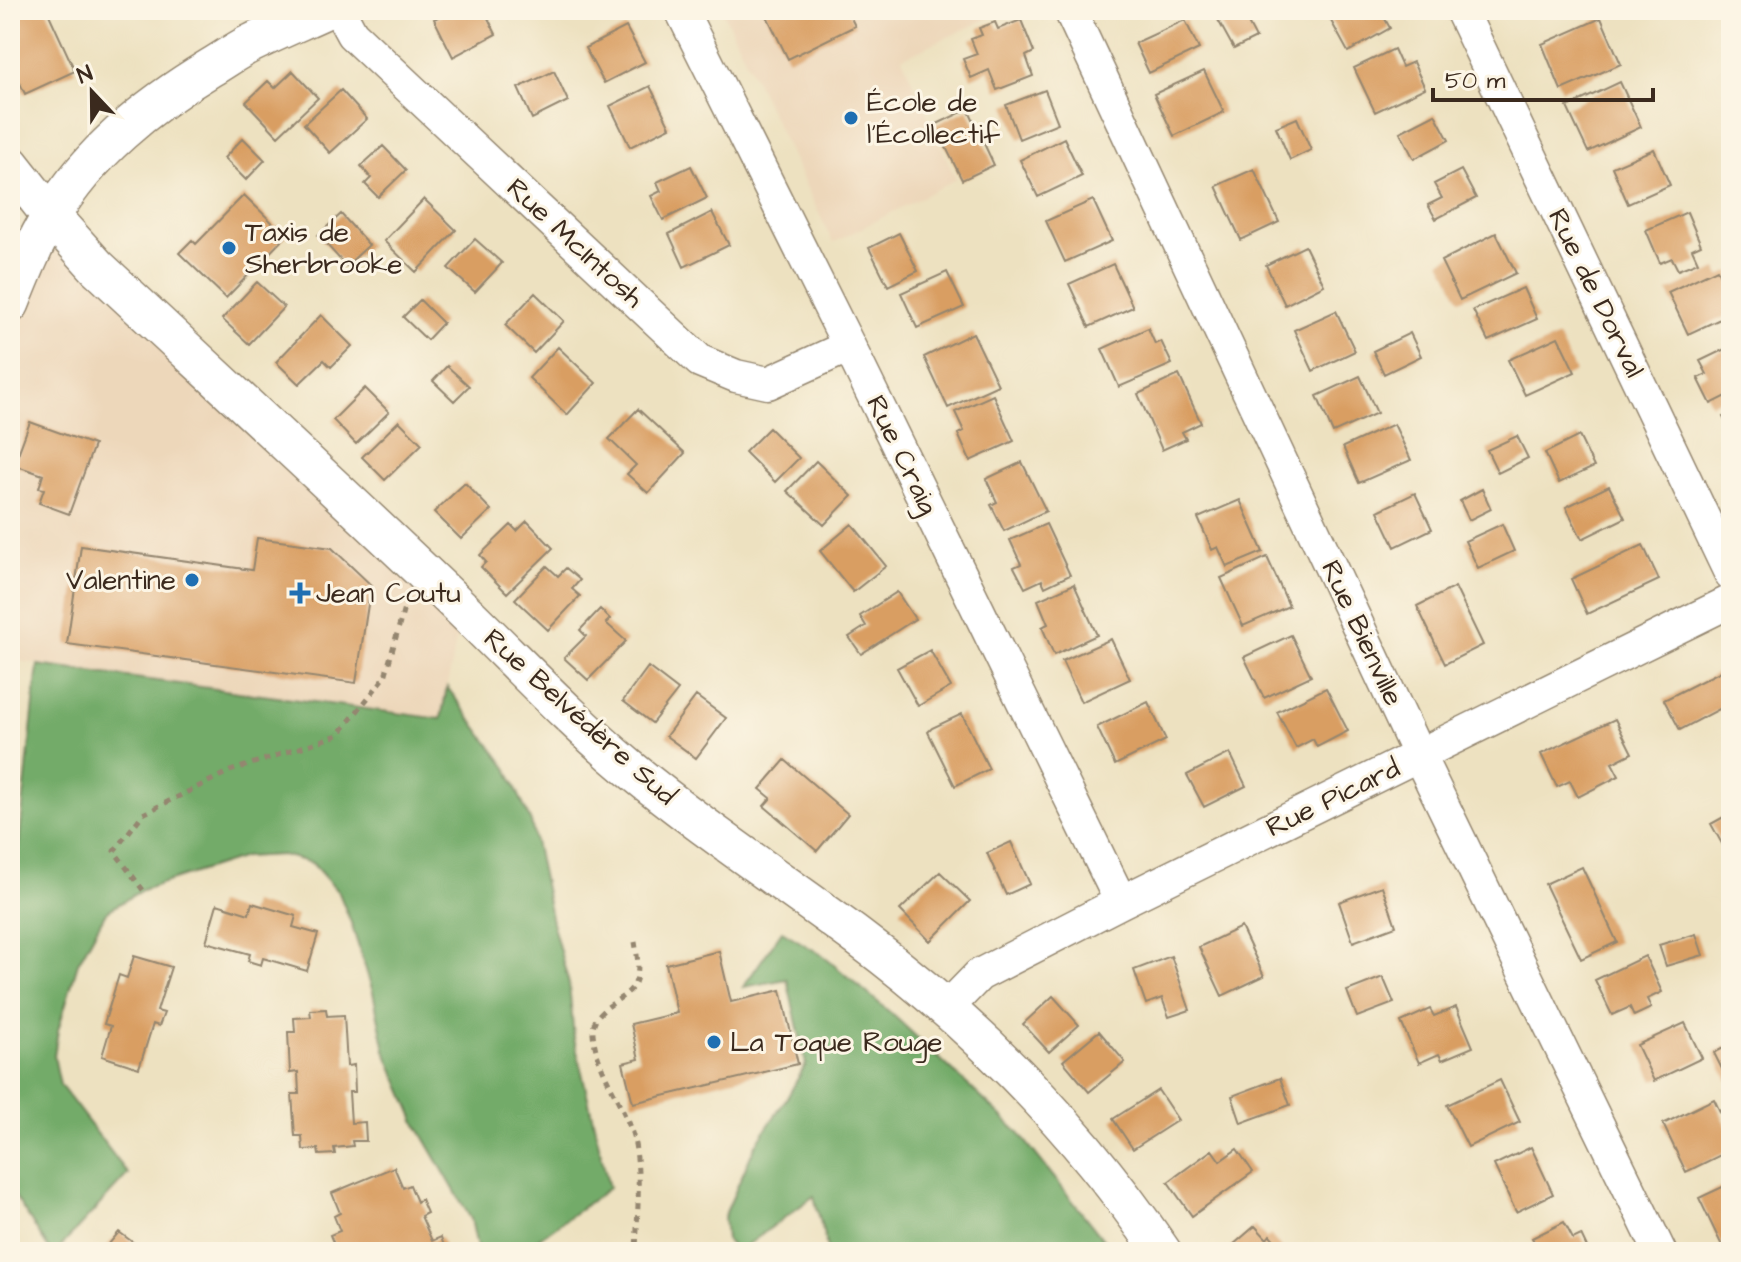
<svg xmlns="http://www.w3.org/2000/svg" width="1741" height="1262" viewBox="0 0 1741 1262" font-family="'Architects Daughter',sans-serif">
  <style>
    .built { fill: #edd7ba }
    .forest { fill: #73ab69; stroke: #576a44; stroke-width: 2 }
    .building { fill: #d99e62 }
    .lines { fill: none; stroke-linecap: round; stroke-linejoin: round }
    .minor-casing { stroke: #94866f; stroke-width: 35 }
    .tertiary-casing { stroke: #94866f; stroke-width: 41 }
    .path { stroke: #94866f; stroke-width: 5; stroke-dasharray: 6 6; stroke-linecap: butt }
    .minor { stroke: #fff; stroke-width: 32 }
    .tertiary { stroke: #fff; stroke-width: 38 }
    .poi-dot { fill: #1f6fb2; stroke: #fcf5e5; stroke-width: 3 }
    .labels { text-anchor: middle; dominant-baseline: central; stroke-width: 6; stroke-linejoin: round; paint-order: stroke }
    .poi-label { font-size: 28px; fill: #3b2a1e; stroke: #fcf5e5; text-anchor: start }
    .street-label { font-size: 28px; fill: #3b2a1e; stroke: #fcf5e5 }
  </style>
  <rect width="100%" height="100%" fill="#fcf5e5"/>
  <filter id="ink" filterUnits="userSpaceOnUse"><feTurbulence type="fractalNoise" baseFrequency=".0125" numOctaves="2"/><feDisplacementMap in="SourceGraphic" scale="16" xChannelSelector="R" yChannelSelector="G"/><feConvolveMatrix kernelMatrix="1 2 1 2 8 2 1 2 1" color-interpolation-filters="sRGB"/></filter>
  <filter id="wash" filterUnits="userSpaceOnUse"><feTurbulence type="fractalNoise" baseFrequency=".006" numOctaves="4" result="noise"/><feDisplacementMap in="SourceGraphic" scale="32" xChannelSelector="R" yChannelSelector="G"/><feGaussianBlur stdDeviation="1.8" result="paint"/><feColorMatrix in="noise" values="0 0 0 0 0 0 0 0 0 0 0 0 0 0 0 0 0 1.4 0 .05"/><feComposite in="paint" operator="in"/></filter>
  <g filter="url(#wash)">
    <rect width="100%" height="100%" fill="#ede1c0"/>
    <path class="built" d="M722,10H1006L902,58L956,179L833,243Z
      M51,216L462,609L441,719L10,660V304Z"/>
    <path class="forest" d="M38,665L441,719L447,687L507,768L531,822L552,922L569,984L574,1038L609,1188L520,1252H478L471,1219L418,1127L385,1050L373,992L351,923L339,893L312,863L282,855L244,857L142,890L106,912L78,963L58,1030L54,1056L60,1085L128,1174L56,1252H51L10,1189V930Z
      M782,931L822,955L892,1014L1018,1132L1113,1252H828L814,1196L738,1252L726,1240L724,1217L755,1146L788,1096L806,1064L787,979L743,987Z"/>
    <g id="blocks">
      <path class="building" d="M10,10H47L75,71L25,94L10,62Z
        M451,10H484L496,34L453,57L434,19Z
        M764,10H847L855,26L788,59Z
        M1237,10H1241L1256,38L1234,49L1218,20Z
        M1325,10H1380L1390,28L1348,52Z
        M1601,18L1621,64L1561,90L1542,44Z
        M1021,20L1034,52L1026,56L1033,76L997,90L989,70L971,78L963,59L977,54L971,39L982,35L979,28L995,22L998,29Z
        M1185,20L1199,49L1149,73L1135,43Z
        M626,27L645,62L604,83L585,48Z
        M1394,49L1402,67L1413,62L1425,88L1375,112L1354,68Z
        M293,71L318,98L278,136L246,102L268,81L275,88Z
        M554,71L568,101L532,119L518,88Z
        M1204,71L1224,112L1174,136L1154,94Z
        M1620,82L1641,127L1588,152L1567,107Z
        M650,86L670,127L630,147L610,106Z
        M341,90L367,119L330,153L304,124Z
        M1045,90L1058,123L1019,139L1006,105Z
        M968,109L994,165L962,180L935,125Z
        M1435,114L1449,140L1414,159L1400,132Z
        M1297,118L1311,150L1290,160L1276,127Z
        M243,138L265,160L246,180L224,158Z
        M1064,138L1082,176L1038,197L1020,160Z
        M383,146L406,170L378,197L365,184L371,178L361,166Z
        M1654,149L1670,185L1628,204L1612,167Z
        M691,166L707,198L663,220L651,196L661,191L657,182Z
        M1254,169L1279,222L1241,240L1216,186Z
        M1461,170L1476,198L1436,219L1428,205L1442,198L1434,184Z
        M244,195L286,236L226,298L179,253L192,240L196,244Z
        M424,199L456,230L416,272L384,241Z
        M1093,200L1112,241L1065,262L1046,221Z
        M712,212L729,245L684,267L669,234Z
        M1687,212L1701,245L1692,249L1698,262L1678,270L1672,258L1660,263L1646,230Z
        M341,214L369,245L346,266L318,235Z
        M899,233L918,271L888,286L869,248Z
        M1496,233L1516,273L1460,300L1441,261Z
        M475,239L502,263L475,292L448,268Z
        M1305,246L1324,285L1285,305L1266,265Z
        M1113,264L1133,307L1089,327L1069,284Z
        M1717,269L1720,276L1731,271V314L1688,334L1668,292Z
        M947,272L964,307L917,328L901,293Z
        M257,282L284,307L249,344L222,319Z
        M1523,288L1537,319L1488,341L1473,310Z
        M535,293L564,321L534,353L505,325Z
        M420,300L443,323L427,340L403,317Z
        M1336,311L1355,351L1313,371L1294,330Z
        M321,315L352,346L331,367L324,360L299,384L276,362Z
        M1148,328L1155,344L1161,341L1172,364L1119,387L1102,349Z
        M973,333L998,385L948,408L924,357Z
        M1410,333L1421,356L1384,374L1373,351Z
        M1558,337L1575,372L1525,395L1508,360Z
        M1731,346V394L1711,404L1698,378L1707,374L1700,361Z
        M558,347L596,383L567,415L529,378Z
        M447,366L469,386L454,401L433,381Z
        M1179,375L1201,423L1182,432L1186,439L1162,450L1138,394Z
        M1360,376L1377,413L1333,433L1317,396Z
        M365,388L389,412L356,444L333,420Z
        M993,395L1014,441L970,461L958,434L964,431L955,412Z
        M638,409L685,453L648,493L627,474L636,465L609,439Z
        M1731,413V432L1723,417Z
        M399,421L422,444L385,480L362,457Z
        M30,422L94,445L69,514L39,503L44,489L39,488L43,475L14,465Z
        M1394,424L1411,460L1359,483L1343,447Z
        M769,428L799,458L775,482L745,452Z
        M1517,436L1528,458L1498,473L1487,450Z
        M1579,436L1594,467L1559,483L1545,453Z
        M816,461L852,496L824,525L787,491Z
        M1022,462L1046,511L1004,531L991,505L997,502L986,479Z
        M465,483L491,510L461,539L434,512Z
        M1609,486L1625,518L1582,539L1566,507Z
        M1482,489L1491,509L1469,520L1460,501Z
        M1415,493L1432,529L1395,547L1378,511Z
        M1240,500L1263,552L1227,567L1218,547L1212,550L1198,518Z
        M527,521L553,548L507,593L481,567L486,562L480,555L511,525L517,531Z
        M852,524L886,566L853,592L820,551Z
        M1046,524L1070,575L1045,587L1042,580L1025,588L1014,567L1021,564L1010,540Z
        M1502,524L1514,551L1478,568L1465,541Z
        M257,538L332,548L371,585L356,683L67,644L81,546L252,570Z
        M1643,545L1659,580L1587,614L1571,579Z
        M1267,557L1289,606L1243,626L1221,578Z
        M547,566L558,576L566,568L580,580L572,589L580,596L548,630L515,599Z
        M1074,584L1097,635L1054,655L1042,627L1048,624L1038,600Z
        M1455,587L1483,645L1445,664L1417,606Z
        M897,592L915,619L861,654L849,637L866,626L860,616Z
        M600,609L610,619L606,623L626,641L588,680L564,658L586,636L580,630Z
        M1291,635L1311,676L1264,698L1244,657Z
        M1111,639L1130,679L1081,702L1062,661Z
        M930,650L951,687L918,706L897,668Z
        M648,667L678,690L652,723L623,701Z
        M1721,671L1731,690V703L1680,730L1664,700Z
        M1326,688L1348,731L1317,747L1313,739L1296,748L1277,712Z
        M696,696L726,718L696,758L666,736Z
        M1148,702L1166,740L1115,765L1097,727Z
        M962,714L989,769L955,786L928,732L932,728Z
        M1615,719L1632,753L1612,763L1619,776L1578,797L1570,781L1557,787L1541,754Z
        M1230,753L1246,786L1204,807L1187,775Z
        M785,760L848,814L817,851L764,806L771,798L760,789Z
        M1731,813V860L1711,824Z
        M1011,842L1030,884L1006,895L987,853Z
        M1582,867L1617,942L1581,959L1545,884Z
        M940,872L970,901L930,941L900,910Z
        M1382,886L1396,926L1353,942L1339,902Z
        M252,903L296,916L293,927L318,934L307,971L263,958L261,965L248,961L250,954L206,942L217,904L249,914Z
        M1241,927L1264,976L1222,996L1199,947Z
        M1696,934L1703,955L1666,966L1659,945Z
        M719,951L731,1002L781,990L798,1064L633,1103L623,1063L639,1059L631,1024L677,1013L666,964Z
        M134,956L171,967L157,1011L164,1013L159,1026L153,1024L139,1068L102,1056L111,1026L104,1024L119,975L127,978Z
        M1171,956L1190,1010L1169,1017L1162,998L1146,1004L1134,970Z
        M1645,956L1662,992L1647,999L1651,1008L1634,1016L1630,1007L1612,1015L1595,980Z
        M1383,977L1394,1003L1357,1017L1347,991Z
        M1053,996L1079,1025L1049,1052L1023,1024Z
        M1456,1007L1473,1047L1442,1060L1439,1054L1419,1063L1401,1022L1430,1009L1434,1016Z
        M326,1009L327,1016L344,1015L347,1066L354,1065L355,1092H349L351,1123L365,1122L366,1141H352L353,1146L334,1148L335,1154L319,1155L318,1149L303,1150L302,1136H295L292,1094H299L298,1072L290,1073L288,1032H295L294,1018L311,1017L310,1010Z
        M1685,1023L1702,1058L1654,1081L1637,1045Z
        M1099,1031L1125,1062L1089,1092L1063,1061Z
        M1731,1044V1087L1714,1053Z
        M1280,1078L1290,1105L1241,1123L1232,1096Z
        M1500,1080L1520,1122L1468,1147L1447,1105Z
        M1158,1090L1178,1120L1133,1149L1113,1119Z
        M1714,1099L1731,1135V1150L1686,1172L1663,1124Z
        M1531,1147L1553,1194L1516,1212L1494,1165Z
        M1237,1149L1253,1172L1192,1216L1168,1182L1212,1150L1220,1161Z
        M394,1167L403,1188L410,1185L417,1202L421,1199L427,1213L421,1216L432,1241L441,1237L445,1249L437,1252H357L356,1248L347,1252H337L330,1235L340,1231L334,1216L340,1213L332,1193Z
        M1731,1183V1252H1725L1699,1198Z
        M1564,1222L1573,1239L1581,1235L1589,1252H1540L1532,1238Z
        M1255,1226L1267,1239L1270,1235L1285,1252H1225Z
        M119,1232L146,1252H102Z"/>
    </g>
  </g>
  <g filter="url(#ink)">
    <use href="#blocks" fill-opacity="0" stroke="#94866f" stroke-width="2"/>
    <g class="lines">
      <defs>
        <path id="minor" d="M339,10L352,34L700,361L736,376L768,383L849,346
          M681,10L849,346L1121,902
          M1070,10L1419,756L1660,1252
          M1461,10L1731,575
          M946,1009L979,975L1121,902L1731,601"/>
        <path id="tertiary" d="M10,164L51,216L97,267C218,380 340,492 460,607C516,661 569,718 629,768C703,829 782,881 859,938C976,1025 1080,1131 1162,1252
          M10,304C22,274 34,243 51,216C90,152 147,106 210,68C224,60 237,50 252,43C276,31 300,21 324,10"/>
      </defs>
      <use href="#minor" class="minor-casing"/>
      <use href="#tertiary" class="tertiary-casing"/>
      <path class="path" d="M143,890L114,851L143,814L230,771L338,735L385,677L406,601
        M635,942C637,955 642,977 631,989C619,1003 591,1010 593,1033C596,1069 622,1101 633,1136C642,1168 637,1218 636,1252"/>
      <use href="#minor" class="minor"/>
      <use href="#tertiary" class="tertiary"/>
    </g>
  </g>
  <g class="poi-dot">
    <circle cx="851" cy="118" r="8"/>
    <circle cx="229" cy="248" r="8"/>
    <circle cx="192" cy="580" r="8"/>
    <path d="M296 581h8v8h8v8h-8v8h-8v-8h-8v-8h8z"/>
    <circle cx="714" cy="1042" r="8"/>
  </g>
  <g class="labels">
    <g class="poi-label">
      <text x="867" y="102">École de<tspan x="867" dy="32">l'Écollectif</tspan></text>
      <text x="245" y="232">Taxis de<tspan x="245" dy="32">Sherbrooke</tspan></text>
      <text x="176" y="580" text-anchor="end">Valentine</text>
      <text x="316" y="593">Jean Coutu</text>
      <text x="730" y="1042">La Toque Rouge</text>
    </g>
    <g class="street-label">
      <text transform="translate(575 243) rotate(43)">Rue McIntosh</text>
      <text transform="translate(1596 293) rotate(64)">Rue de Dorval</text>
      <text transform="translate(902 455) rotate(64)">Rue Craig</text>
      <text transform="translate(1362 633) rotate(65)">Rue Bienville</text>
      <text transform="translate(580 717) rotate(42)">Rue Belvédère Sud</text>
      <text transform="translate(1333 798) rotate(-26)">Rue Picard</text>
    </g>
  </g>
  <rect width="1741" height="1262" fill="none" stroke="#fcf5e5" stroke-width="40"/>
  <g transform="translate(92 92) rotate(338)" stroke="#fcf5e5" stroke-width="6" paint-order="stroke">
  <path d="M0-6L14 30L0 20L-14 30Z" fill="#3b2a1e"/>
  <text y="-12" font-size="22" font-weight="bold" text-anchor="middle" fill="#3b2a1e">N</text>
  </g>
  <path d="M1433 88v12h220v-12" fill="none" stroke="#3b2a1e" stroke-width="4"/>
  <text x="1445" y="88" font-size="24" fill="#3b2a1e" stroke="#fcf5e5" stroke-width="6" paint-order="stroke">50 m</text>
</svg>
